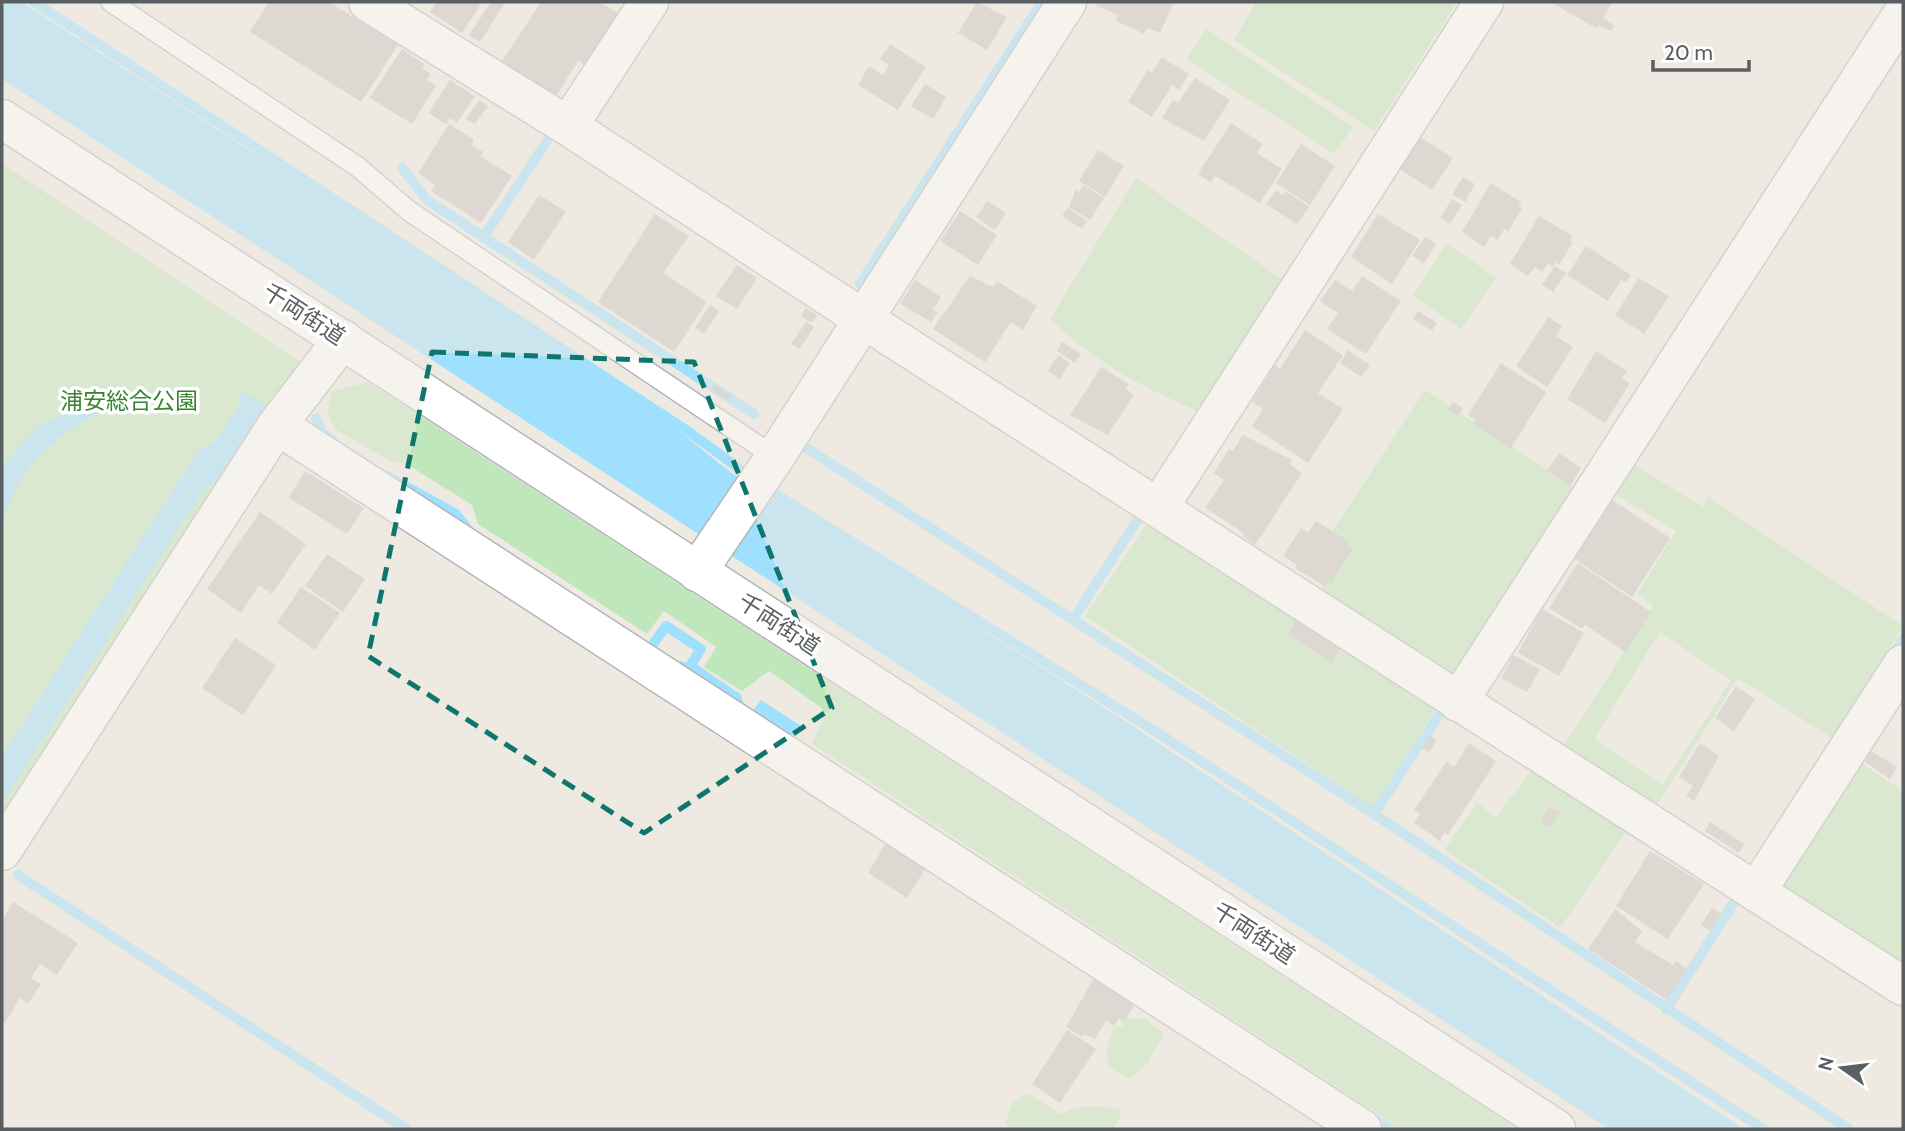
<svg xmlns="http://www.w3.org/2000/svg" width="1905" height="1131" viewBox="0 0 1905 1131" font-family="Cabin,'Noto Sans JP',sans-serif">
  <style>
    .green { fill: #c0e7bb; fill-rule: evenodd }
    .water { fill: #9fe0ff }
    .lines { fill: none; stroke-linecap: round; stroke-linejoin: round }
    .stream { stroke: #9fe0ff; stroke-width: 10 }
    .building { fill: #c8c4be }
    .service-casing { stroke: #b2b5b9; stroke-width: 22 }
    .minor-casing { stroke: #b2b5b9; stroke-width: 41 }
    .tertiary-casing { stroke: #b2b5b9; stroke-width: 41 }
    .service { stroke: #fff; stroke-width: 19 }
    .minor { stroke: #fff; stroke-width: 38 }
    .tertiary { stroke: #fff; stroke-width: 38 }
    .marked { fill: none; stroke: #0f766e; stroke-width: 5; stroke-dasharray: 14 9; stroke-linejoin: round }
    .labels { text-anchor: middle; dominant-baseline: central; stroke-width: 7; stroke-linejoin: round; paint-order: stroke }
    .street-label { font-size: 23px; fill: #595f63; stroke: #fff }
    .park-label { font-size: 23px; fill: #35842f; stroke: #fff }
  </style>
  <rect width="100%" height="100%" fill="#eee9e1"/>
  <path class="green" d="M1256,2H1457L1374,131L1234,40Z
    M1206,29L1353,127L1334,154L1186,59Z
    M2,164L304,364L2,835Z
    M1136,178L1283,280L1198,411C1143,388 1093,361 1050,319Z
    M1447,243L1496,278L1461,329L1413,296Z
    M368,382L1510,1124L1514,1129H1401L812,744L824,717L822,708L769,671L742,691L704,667L716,647L664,611L647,634L478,524L472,505L408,465L390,461L335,429L327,412L332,391Z
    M1425,390L1575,488L1452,675L1321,589L1349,546L1331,533Z
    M1633,464L1703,507L1708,497L1903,626L1832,738L1738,678L1655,808L1563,747L1654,605L1637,594L1676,531L1608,490ZM1660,632L1731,680L1663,785L1594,739Z
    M1150,519L1439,704L1373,808L1085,616Z
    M1858,761L1903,791V967L1778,885Z
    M1535,766L1626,832L1560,928L1444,850L1477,803L1496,817Z
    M1119,1018H1145L1164,1034L1147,1064L1131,1079C1099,1067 1105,1054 1114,1026L1125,1027Z
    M1029,1094L1060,1114C1078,1104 1098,1105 1119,1109L1120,1117L1112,1129H1013L1006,1124C1009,1108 1012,1098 1029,1094Z"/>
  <path class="water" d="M2,2H22L675,428C712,457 748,490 791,508L1119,717L1744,1129H1609L2,79Z
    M243,391L269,408L226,473L202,492L2,803V756L198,451L213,444L241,402L239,396Z
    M109,399H125C62,432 29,450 2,520V466L37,427L76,408Z
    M761,700L801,726L791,745L748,717Z"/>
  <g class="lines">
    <path class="stream" d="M34,2L689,432L751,477
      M402,168L427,200L754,414
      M483,238L547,141
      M860,284L1042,2
      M316,418L322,432L332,439
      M805,447L1374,814L1849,1129
      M385,475L456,514L470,532
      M763,486L1164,737L1763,1129
      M1074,618L1138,519
      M651,647L666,626L701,649L690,666
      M1892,657L1903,639
      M681,666L688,670L690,666L737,698L738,706L742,709
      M1374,814L1441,712
      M18,875L406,1129
      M1666,1010L1736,899
      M1368,1115L1390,1129"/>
  </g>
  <path class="building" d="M269,2H329L398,45L361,102L250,32Z
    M437,2H482L462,33L430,12Z
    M491,2L505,3L480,42L469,35Z
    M541,2H600L623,16L586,66L578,61L556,96L502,61Z
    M977,2L1007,17L987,50L958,33Z
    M1098,2H1174L1160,33L1147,28L1144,34L1116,21L1118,15L1096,5Z
    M1550,2H1610L1612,3L1603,18L1615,26L1611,31L1599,25L1596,28Z
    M890,44L926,67L898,110L858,85L869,66L883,75L889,65L880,59Z
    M402,49L424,64L422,68L431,74L427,80L436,86L412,124L370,98Z
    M1162,57L1189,74L1179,90L1172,85L1152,117L1128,102L1148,70L1152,73Z
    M1195,78L1230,100L1204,141L1162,118L1173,100L1178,103Z
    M450,80L475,96L457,123L450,118L446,124L428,113Z
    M925,84L946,97L933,119L911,106Z
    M479,100L488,106L475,124L466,119Z
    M1231,123L1263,144L1257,153L1282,169L1260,203L1215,176L1211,183L1198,174Z
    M449,124L474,140L472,145L483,152L480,156L512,176L481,223L431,191L435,185L418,173Z
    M1418,136L1453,158L1432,190L1398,168Z
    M1301,144L1335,166L1310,205L1276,183Z
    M1098,150L1124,166L1105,197L1079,181Z
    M1463,177L1475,184L1465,202L1452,194Z
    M1491,183L1521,202L1519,206L1522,208L1508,232L1504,229L1498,240L1491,236L1484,247L1462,232Z
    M1083,185L1104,198L1090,220L1069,207L1076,189L1079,192Z
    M1276,190L1283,195L1286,191L1309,207L1297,224L1266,204Z
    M539,195L566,212L534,260L508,242Z
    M1452,199L1462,205L1450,224L1440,218Z
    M987,201L1006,213L995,230L976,217Z
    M1068,208L1087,221L1082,229L1062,216Z
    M960,211L997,235L978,265L940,241Z
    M655,214L689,236L663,273L707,302L674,352L598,302Z
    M1378,214L1420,240L1392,284L1351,257Z
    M1539,216L1573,236L1570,241L1573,242L1559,265L1556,262L1553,267L1548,263L1542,272L1535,267L1528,276L1510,264Z
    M1425,237L1436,244L1424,263L1412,256Z
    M1586,246L1631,275L1626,283L1621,280L1608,301L1567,275Z
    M737,265L757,278L737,309L716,296Z
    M1555,266L1566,273L1553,292L1542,285Z
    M970,276L993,287L997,281L1037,306L1023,330L1011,322L985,362L933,329Z
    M1362,276L1401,301L1366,354L1327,329L1338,313L1320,301L1335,280L1352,291Z
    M1639,278L1669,296L1644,334L1615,315Z
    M915,280L941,297L933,310L938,312L931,322L900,304Z
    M710,305L719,311L704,334L695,328Z
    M806,308L817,315L812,323L801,316Z
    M1418,311L1437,323L1432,331L1413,319Z
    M1548,317L1562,326L1556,336L1573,347L1547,387L1516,366Z
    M806,322L814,327L800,349L791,344Z
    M1305,330L1343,355L1318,393L1343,409L1308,463L1252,426L1263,409L1252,402L1275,365L1280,369Z
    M1062,342L1081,354L1075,363L1057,351Z
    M1348,350L1370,365L1361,377L1340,363Z
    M1596,351L1627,371L1622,378L1630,383L1605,423L1567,399Z
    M1058,355L1070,363L1060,379L1048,371Z
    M1501,363L1546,392L1511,448L1473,424L1475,420L1468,415Z
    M1101,367L1129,384L1126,389L1134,395L1108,435L1070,415Z
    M714,383L731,395L727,400L711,389Z
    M1453,402L1463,408L1458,415L1448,409Z
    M1243,435L1292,460L1290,464L1302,473L1255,545L1243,536L1244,533L1205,508L1224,480L1214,473L1229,449L1233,451Z
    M1559,453L1581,468L1570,486L1547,471Z
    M305,471L364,508L347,534L289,498Z
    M1611,499L1670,538L1632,597L1573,558Z
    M260,512L306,544L272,594L259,585L241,613L207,589Z
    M1316,521L1350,542L1348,546L1353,549L1331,582L1328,580L1324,586L1295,568L1297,565L1283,556L1301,528L1308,533Z
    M327,554L365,579L343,612L305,586Z
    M1578,563L1651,612L1625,652L1585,625L1582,629L1549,608Z
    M301,587L340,613L315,650L277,623Z
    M1542,609L1584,633L1559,676L1518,653Z
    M1297,619L1340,648L1332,662L1288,634Z
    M235,638L276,665L243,715L202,688Z
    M1513,655L1540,669L1527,692L1501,678Z
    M1736,686L1755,699L1734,731L1715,718Z
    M1430,735L1437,740L1429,753L1422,748Z
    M1469,743L1496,761L1448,835L1444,833L1440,841L1414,823L1420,814L1414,810L1446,762L1454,767Z
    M1700,743L1719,756L1694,801L1686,796L1693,786L1679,777Z
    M1871,751L1897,767L1890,779L1865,762Z
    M1550,806L1560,812L1550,828L1540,822Z
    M1710,822L1744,844L1739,853L1705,831Z
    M886,843L926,868L907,898L868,873Z
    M1650,851L1704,884L1668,939L1616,906Z
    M13,902L78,943L57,975L40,964L31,978L41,984L28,1004L20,998L5,1023L2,1021V920Z
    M1712,908L1721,913L1710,931L1701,925Z
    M1615,909L1642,931L1635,942L1673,965L1676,961L1687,969L1667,1000L1588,949Z
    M1095,976L1137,1001L1124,1021L1119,1018L1114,1026L1106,1021L1095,1039L1084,1034L1082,1037L1066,1027Z
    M1067,1030L1096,1049L1060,1103L1032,1084Z"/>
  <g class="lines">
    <defs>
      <path id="service" d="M111,2L358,167L409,211L775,457"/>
      <path id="minor" d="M368,2L568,126L862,318L1903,986
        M568,126L649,2
        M277,425L1362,1129
        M1159,507L1484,2
        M697,572L775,457L1067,2
        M1458,702L1903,13
        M2,851L277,425L343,339
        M1756,892L1903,664"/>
      <path id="tertiary" d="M2,119L1556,1129"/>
    </defs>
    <use href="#service" class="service-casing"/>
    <use href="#minor" class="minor-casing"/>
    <use href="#tertiary" class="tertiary-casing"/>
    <use href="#service" class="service"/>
    <use href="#minor" class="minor"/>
    <use href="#tertiary" class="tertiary"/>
  </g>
  <path d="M0 0H1905V1131H0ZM432,352L694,362L832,708L644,833L368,656Z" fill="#eee9e1" fill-opacity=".55" fill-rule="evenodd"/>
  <path class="marked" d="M432,352L694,362L832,708L644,833L368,656Z"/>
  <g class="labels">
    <g class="street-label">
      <text transform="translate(304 314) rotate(33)">千両街道</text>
      <text transform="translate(779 624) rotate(33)">千両街道</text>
      <text transform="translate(1254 933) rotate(33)">千両街道</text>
    </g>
    <g class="park-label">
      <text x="129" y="401">浦安総合公園</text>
    </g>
  </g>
  <rect width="1905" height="1131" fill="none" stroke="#595f63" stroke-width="7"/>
  <g transform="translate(1842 1068) rotate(284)" stroke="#ffffff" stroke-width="5" paint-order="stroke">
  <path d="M0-5L12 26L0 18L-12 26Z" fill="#595f63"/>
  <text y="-10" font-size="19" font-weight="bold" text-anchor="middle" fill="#595f63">N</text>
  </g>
  <path d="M1653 60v10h96v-10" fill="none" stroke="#595f63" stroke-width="3.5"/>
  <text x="1664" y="60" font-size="21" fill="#595f63" stroke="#ffffff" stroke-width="5" paint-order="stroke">20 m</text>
</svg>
